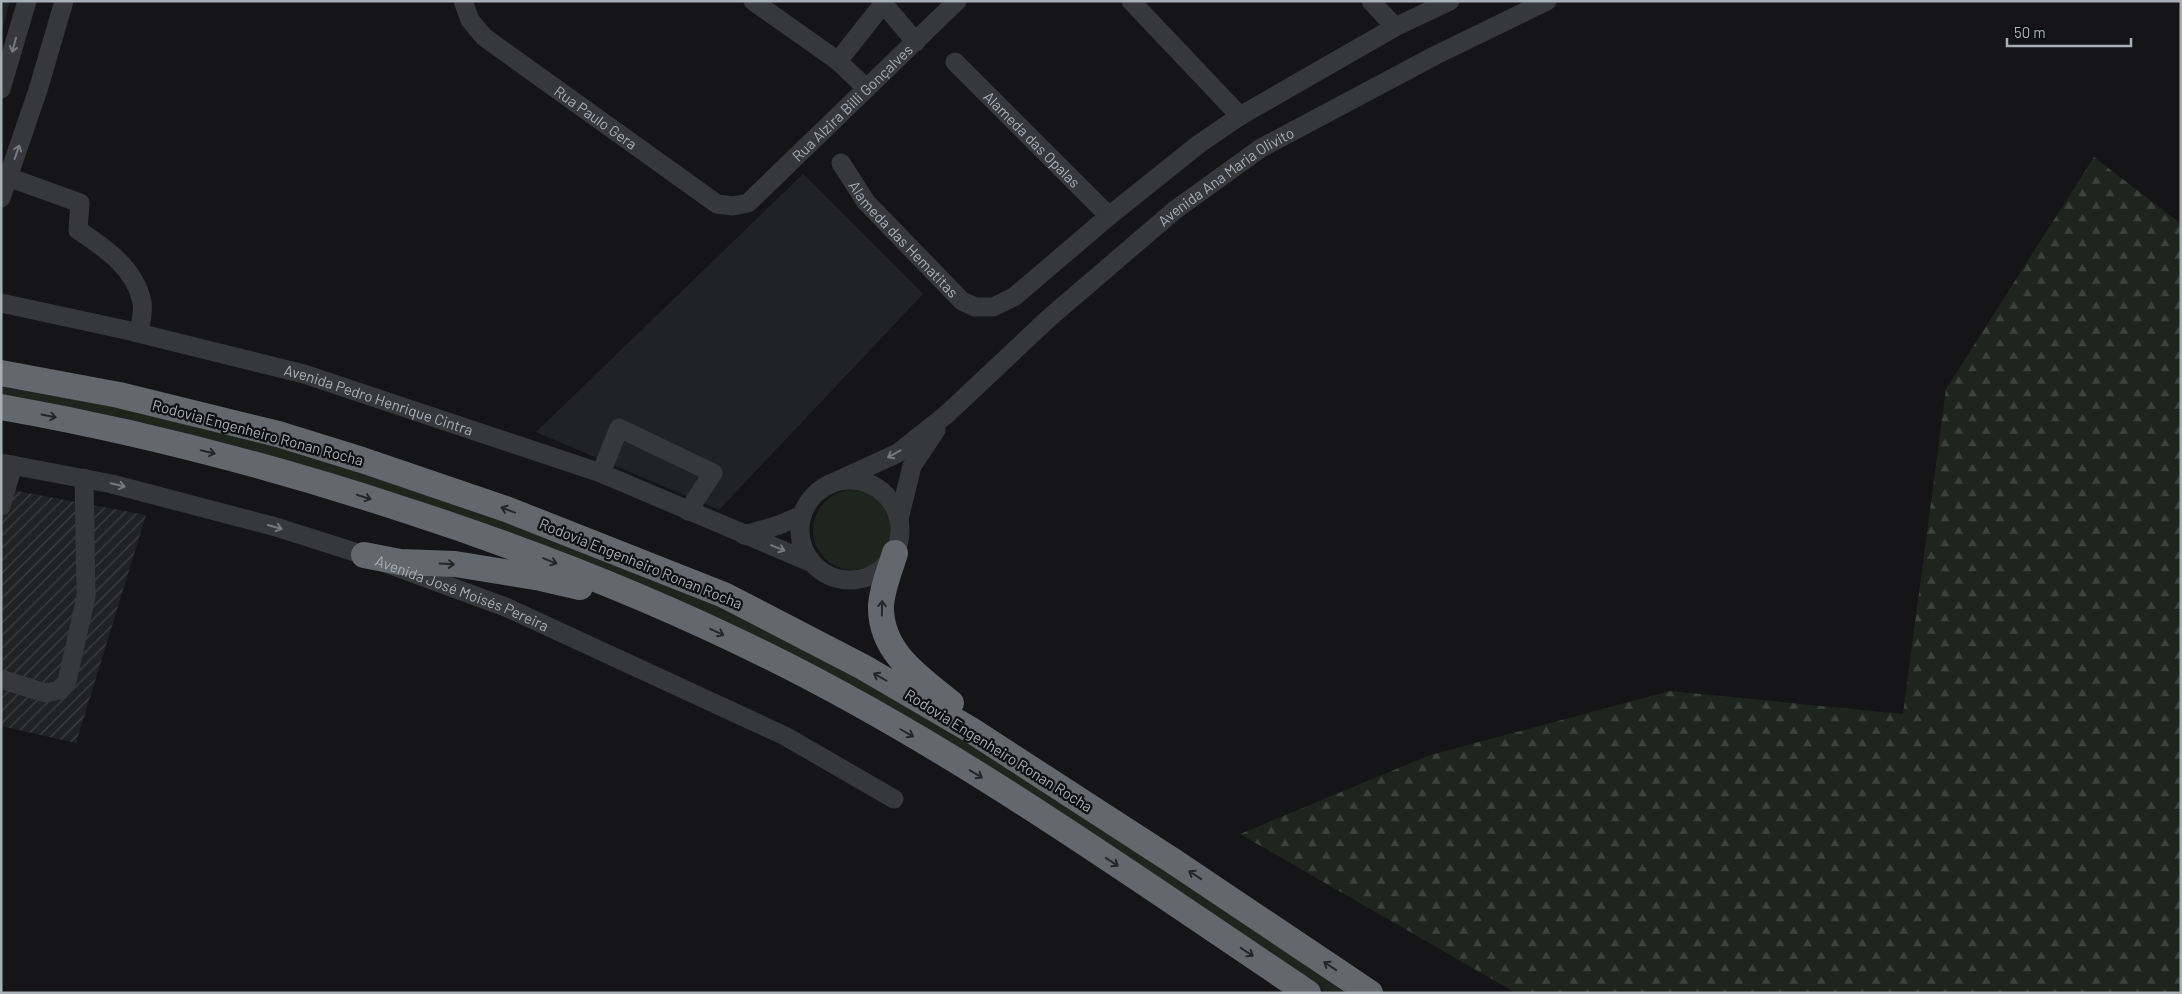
<svg xmlns="http://www.w3.org/2000/svg" width="2182" height="994" viewBox="0 0 2182 994" font-family="Barlow,sans-serif">
  <style>
    .built { fill: #212224 }
    .industrial { fill: url(#industrial-furrows) }
    .grass { fill: #1e251d }
    .forest { fill: url(#forest-firs) }
    .lines { fill: none; stroke-linecap: round; stroke-linejoin: round }
    .minor { stroke: #36383c; stroke-width: 19 }
    .highway { stroke: #62686d; stroke-width: 26 }
    .oneway { stroke: #747a80 }
    .oneway2 { stroke: #242629 }
    .labels { text-anchor: middle; dominant-baseline: central; stroke-width: 4.5; stroke-linejoin: round; paint-order: stroke }
    .street-label { font-size: 15px; fill: #a7b0b7; stroke: #101012 }
  </style>
  <defs>
    <pattern id="industrial-furrows" width="10" height="10" patternUnits="userSpaceOnUse" patternTransform="scale(1.25)"><rect width="10" height="10" fill="#212224"/><path d="M-1 1l2-2M0 10L10 0M9 11l2-2" fill="none" stroke="#3e4042"/></pattern>
    <pattern id="forest-firs" width="22" height="20" patternUnits="userSpaceOnUse" patternTransform="scale(1.25)"><rect width="22" height="20" fill="#1e251d"/><path d="M5 1l3.5 6h-7zM16 11l3.5 6h-7z" fill="#3c423c"/></pattern>
  </defs>
  <rect width="100%" height="100%" fill="#151517"/>
  <path class="built" d="M1,1H10L1,33Z
    M803,174L923,294L719,510L536,432Z"/>
  <path class="industrial" d="M1,488L146,515L76,743L1,726Z"/>
  <path class="grass" d="M1,382L255,437L445,498L693,594L774,632L932,718L1356,993H1327L1132,863L681,604L1,397Z
    M813 530a40 40 0 1 1 80 0a40 40 0 1 1-80 0Z"/>
  <path class="forest" d="M2094,157L2181,224V993H1516L1240,834L1430,755L1670,691L1903,714L1946,389Z"/>
  <g class="lines">
    <g class="minor">
      <path id="s1" d="M463,1L470,20L484,37L717,204L733,206L748,203L957,1"/>
      <path d="M753,1L838,61L866,88"/>
      <path d="M881,1L916,42"/>
      <path d="M1131,1L1240,116"/>
      <path d="M1371,1L1395,27"/>
      <path d="M838,61L883,4"/>
      <path id="s2" d="M955,62L1109,216"/>
      <path d="M1,89L27,1"/>
      <path id="s3" d="M841,163L866,202L962,301L975,307H993L1014,297L1109,216L1199,144L1240,116L1395,27L1450,1"/>
      <path d="M8,177L80,203L78,230C105,248 135,268 142,302C144,311 140,324 139,333"/>
      <path d="M1,198L38,90L64,1"/>
      <path id="s4" d="M1,303L126,330L304,374L601,473L810,562"/>
      <path id="s5" d="M1,463L112,484L276,527L364,555L508,608L785,736L894,799"/>
      <path d="M601,473L619,428L713,473L688,511"/>
      <circle cx="850" cy="530" r="50"/>
      <path id="s6" d="M835,482L898,453L947,414L1049,318L1175,210L1261,148L1436,55L1547,1"/>
      <path d="M1,506L13,465"/>
      <path d="M899,519L912,466L936,430"/>
      <path d="M744,535L779,525L802,515"/>
      <path d="M1,679L45,693L60,690L67,681L86,597L84,478"/>
    </g>
    <path class="highway" d="M1,373L119,395L278,434L362,460L506,509L724,595L863,667L971,730L1173,861L1370,993
      M1,407C137,431 271,466 402,509C526,549 649,597 766,655C957,749 1131,875 1308,993
      M895,553C890,570 882,588 881,606C880,652 919,677 951,703
      M364,555L400,562L455,564L541,578L580,587"/>
  </g>
  <defs><path id="oneway-shaft" d="M-6 0H5M1.5-3L5.5 0L1.5 3" fill="none" stroke-width="1.6" stroke-linecap="round" stroke-linejoin="round" transform="scale(1.25)"/></defs>
  <g class="oneway">
    <use href="#oneway-shaft" transform="translate(14 45) rotate(106)"/>
    <use href="#oneway-shaft" transform="translate(17 152) rotate(-71)"/>
    <use href="#oneway-shaft" transform="translate(894 454) rotate(151)"/>
    <use href="#oneway-shaft" transform="translate(118 485) rotate(14)"/>
    <use href="#oneway-shaft" transform="translate(275 527) rotate(16)"/>
    <use href="#oneway-shaft" transform="translate(778 548) rotate(22)"/>
  </g>
  <g class="oneway2">
    <use href="#oneway-shaft" transform="translate(49 416) rotate(11)"/>
    <use href="#oneway-shaft" transform="translate(208 452) rotate(14)"/>
    <use href="#oneway-shaft" transform="translate(364 497) rotate(18)"/>
    <use href="#oneway-shaft" transform="translate(508 510) rotate(-159)"/>
    <use href="#oneway-shaft" transform="translate(550 561) rotate(22)"/>
    <use href="#oneway-shaft" transform="translate(447 564) rotate(3)"/>
    <use href="#oneway-shaft" transform="translate(882 608) rotate(-89)"/>
    <use href="#oneway-shaft" transform="translate(717 632) rotate(25)"/>
    <use href="#oneway-shaft" transform="translate(880 677) rotate(-150)"/>
    <use href="#oneway-shaft" transform="translate(907 733) rotate(30)"/>
    <use href="#oneway-shaft" transform="translate(976 774) rotate(31)"/>
    <use href="#oneway-shaft" transform="translate(1112 862) rotate(34)"/>
    <use href="#oneway-shaft" transform="translate(1195 875) rotate(-146)"/>
    <use href="#oneway-shaft" transform="translate(1247 952) rotate(34)"/>
    <use href="#oneway-shaft" transform="translate(1330 966) rotate(-146)"/>
  </g>
  <g class="labels">
    <g class="street-label">
      <text stroke="none"><textPath href="#s1" startOffset="505">Rua Alzira Billi Gonçalves</textPath></text>
      <text stroke="none"><textPath href="#s1" startOffset="180">Rua Paulo Gera</textPath></text>
      <text stroke="none"><textPath href="#s2" startOffset="109">Alameda das Opalas</textPath></text>
      <text stroke="none"><textPath href="#s6" startOffset="499">Avenida Ana Maria Olivito</textPath></text>
      <text stroke="none"><textPath href="#s3" startOffset="99">Alameda das Hematitas</textPath></text>
      <text stroke="none"><textPath href="#s4" startOffset="390">Avenida Pedro Henrique Cintra</textPath></text>
      <text transform="translate(258 432) rotate(15)">Rodovia Engenheiro Ronan Rocha</text>
      <text transform="translate(641 563) rotate(22)">Rodovia Engenheiro Ronan Rocha</text>
      <text stroke="none"><textPath href="#s5" startOffset="480">Avenida José Moisés Pereira</textPath></text>
      <text transform="translate(999 750) rotate(32)">Rodovia Engenheiro Ronan Rocha</text>
    </g>
  </g>
  <rect width="2182" height="994" fill="none" stroke="#a7b0b7" stroke-width="5"/>
  <path d="M2007 38v8h124v-8" fill="none" stroke="#a7b0b7" stroke-width="2.5"/>
  <text x="2014" y="38" font-size="15" fill="#a7b0b7" stroke="#101012" stroke-width="4" paint-order="stroke">50 m</text>
</svg>
